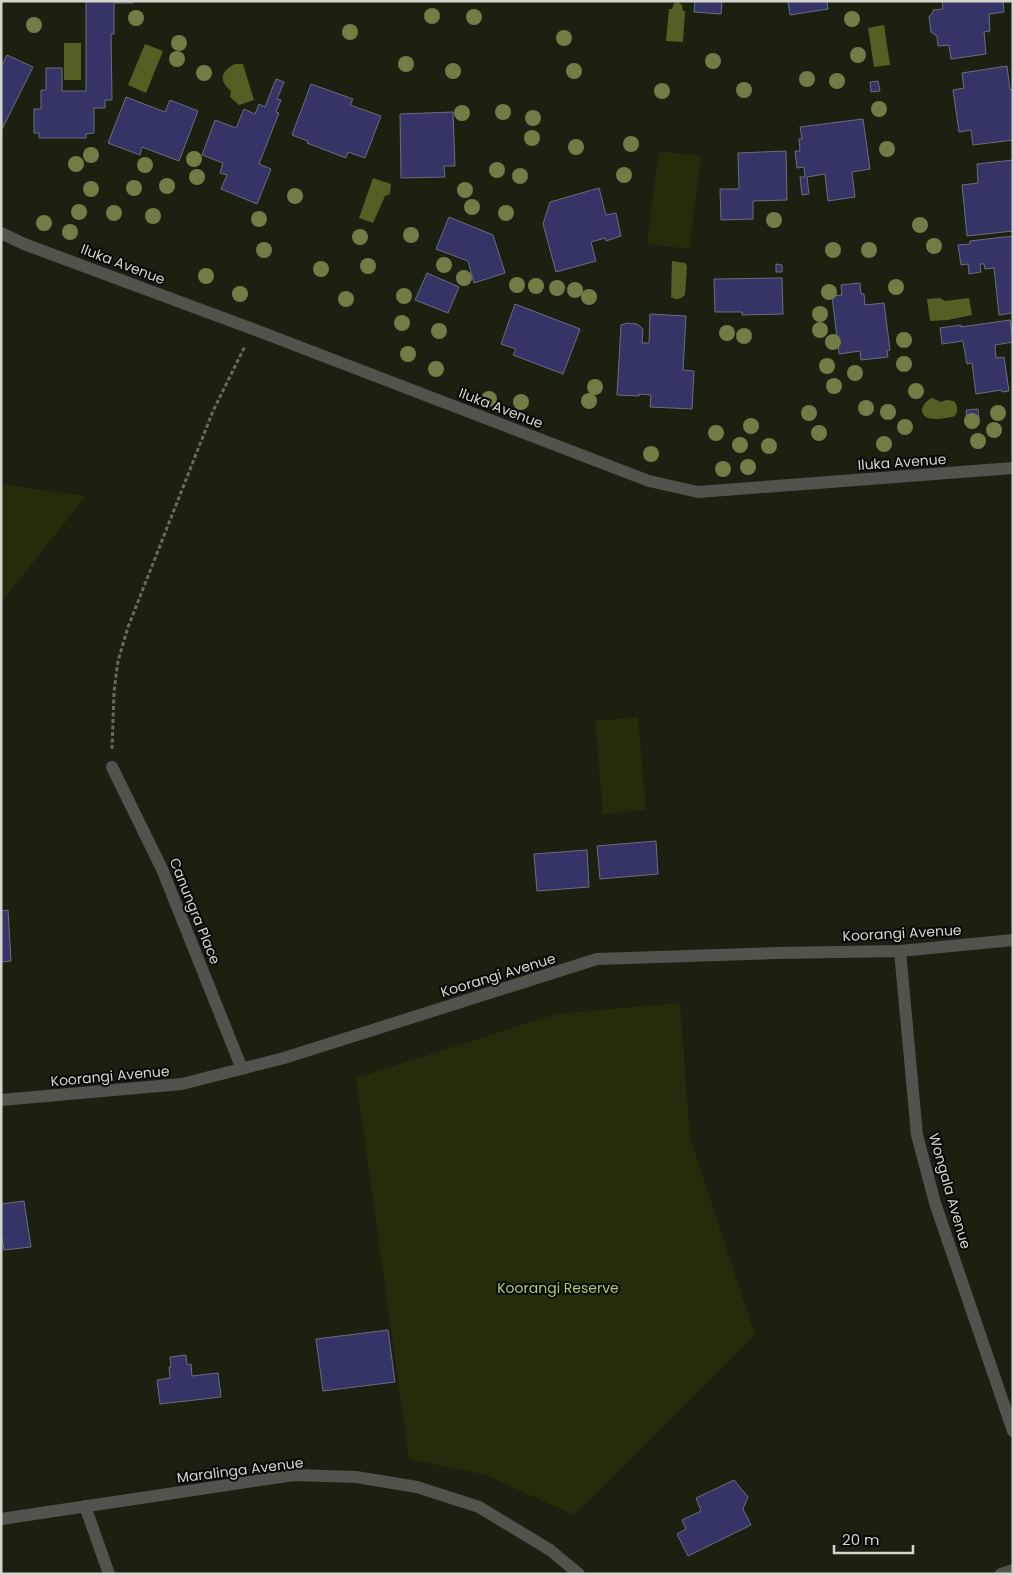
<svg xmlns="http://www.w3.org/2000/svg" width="1014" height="1575" viewBox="0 0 1014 1575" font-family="Poppins,sans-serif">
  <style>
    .green { fill: #252b0b }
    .water { fill: #535f23 }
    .building { fill: #353466; stroke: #6b6d7e }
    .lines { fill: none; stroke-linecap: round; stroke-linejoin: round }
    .path { stroke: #676b5e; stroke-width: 3; stroke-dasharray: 4 2.5; stroke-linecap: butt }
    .minor { stroke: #51534c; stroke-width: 12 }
    .tree { fill: #717c46 }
    .labels { text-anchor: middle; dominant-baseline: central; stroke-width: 4; stroke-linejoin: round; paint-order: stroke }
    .street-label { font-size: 14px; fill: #d3d6cc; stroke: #070904 }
    .park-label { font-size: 14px; fill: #b6c871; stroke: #070904 }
  </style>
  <rect width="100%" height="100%" fill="#1c2011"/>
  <path class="green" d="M659,151L701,156L689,249L647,244Z
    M1,484L86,496L1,603Z
    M638,717L646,810L603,814L595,721Z
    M680,1003L690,1138L755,1335L574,1515L486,1475L409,1459L356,1078L556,1014Z"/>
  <path class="water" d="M678,2L682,5L683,11H685L683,42L666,41L669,9H672L674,3Z
    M884,25L890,65L874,67L868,28Z
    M64,43H81V80H64Z
    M145,44L163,51L146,93L128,85Z
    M235,64H243L254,100L239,105L230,97L231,91C218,80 221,71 235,64Z
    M373,178L391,184L390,194L385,196L373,223L359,218Z
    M672,261L685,263L687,266L685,295C680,299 677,301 671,297Z
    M940,298L945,301L969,298L972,315L948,320L930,321L927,299Z
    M932,398L941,402L946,400L954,401C958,406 958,410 955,416C949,418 932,421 926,417C917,411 925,401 932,398Z"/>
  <path class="building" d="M86,1H133V3H114V34H111L112,100H105V108H94V133L86,134V138H39V133H34V109H41V90H46V68H62V91H86Z
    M695,1H728H722L721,14L694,12Z
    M788,1H827L828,9L790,15Z
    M942,1H1003L1004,12L989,14L990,31L984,32L986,54L951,59L949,45L938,46L937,36L931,32L929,16L933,13V10L943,9Z
    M7,55L33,67L1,131V67Z
    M1007,66L1010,90L1013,89V140L973,145L971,130L959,132L953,90L964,88L962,73Z
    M276,79L284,82L277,99L281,100L276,112L279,113L259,164L271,169L257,204L221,189L227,175L220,173L223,163L202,155L215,120L236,128L244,109L255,114L259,104L265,107Z
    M878,81L880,91L871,92L870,82Z
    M311,84L353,99L350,105L381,116L365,158L348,152L346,158L307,143L308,141L292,135Z
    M126,97L165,112L170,100L198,111L179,161L142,147L140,155L108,143Z
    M453,112L455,166H444L445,177L401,178L400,114Z
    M863,119L870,169L852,172L855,197L828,201L825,174L807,177L809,194L802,195L800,177H805L804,167L797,168L795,151H800L799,139H802L800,127Z
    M786,151L787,200L753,201V219L721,220L720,189H739L738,153Z
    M1013,160V231L967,236L962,185L978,183L977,164Z
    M599,188L606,215L616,213L621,236L606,241L605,238L591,242L596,261L556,272L543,224L550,202Z
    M449,217L493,235L505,273L474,283L468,261L436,249Z
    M1013,236V313L999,315L994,268L985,269L984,264H980L981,272L969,274L968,264L961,265L958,245L970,244V241Z
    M776,264L782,265V272H776Z
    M427,273L459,287L448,313L415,300Z
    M782,278L783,314L742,315V312H715L714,279Z
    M860,283L861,294H864L865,305L884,303L890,350L887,351L888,357L861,360L860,351L839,354L832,296L842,295L841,285Z
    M515,304L580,329L563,374L513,355L516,349L501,344Z
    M650,314L686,316L683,370L694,371L692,409L650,407L651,395L639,394V396L617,395L621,325L627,323L637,324L643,329L642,343H649Z
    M1010,320L1013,342L995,345L996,358L1004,357L1009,391L1002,392L1001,390L976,394L972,363L967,364L963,341L942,344L940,328L961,325V327Z
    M978,409L979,420L967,421L966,410Z
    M656,841L658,874L600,879L597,846Z
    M587,850L589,887L537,891L534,854Z
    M8,910L11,961L1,962V911Z
    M24,1201L31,1247L4,1250L2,1237H1V1204Z
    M388,1330L395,1382L323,1391L316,1339Z
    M186,1355L187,1365L191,1364L192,1376L218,1373L221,1397L160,1404L157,1380L170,1378L169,1367H171L170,1357Z
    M734,1480L748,1497L743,1509L751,1525L688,1556L677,1534L686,1529L682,1520L701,1511L696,1498Z"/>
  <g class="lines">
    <path class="path" d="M112,749L114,692L118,661L128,627L213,411L245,346"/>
    <path class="minor" d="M1,233L24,244L253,329L649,481L698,492L1013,468
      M112,767L162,869L242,1069
      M900,951L917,1135L935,1203L1013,1431
      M1,1100L182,1084L284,1058L597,959L777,953L900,951L1013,940
      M85,1506L109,1574
      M1,1519L294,1475L356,1477L417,1487L479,1507L550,1550L579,1574
      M1001,1574L1013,1570"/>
  </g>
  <g class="tree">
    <circle cx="432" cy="16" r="8"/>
    <circle cx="474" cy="17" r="8"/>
    <circle cx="136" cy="18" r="8"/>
    <circle cx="852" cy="19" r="8"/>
    <circle cx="34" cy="25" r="8"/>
    <circle cx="350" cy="32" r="8"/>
    <circle cx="564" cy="38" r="8"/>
    <circle cx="179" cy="43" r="8"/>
    <circle cx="858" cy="55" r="8"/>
    <circle cx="177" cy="59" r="8"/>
    <circle cx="713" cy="61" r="8"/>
    <circle cx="406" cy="64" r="8"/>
    <circle cx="453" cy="71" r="8"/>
    <circle cx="574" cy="71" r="8"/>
    <circle cx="204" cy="73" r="8"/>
    <circle cx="807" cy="79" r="8"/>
    <circle cx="837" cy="81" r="8"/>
    <circle cx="744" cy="90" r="8"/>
    <circle cx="662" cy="91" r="8"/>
    <circle cx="879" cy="109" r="8"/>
    <circle cx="503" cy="112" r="8"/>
    <circle cx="462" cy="113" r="8"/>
    <circle cx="533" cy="118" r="8"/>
    <circle cx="532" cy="138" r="8"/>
    <circle cx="631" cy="144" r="8"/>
    <circle cx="576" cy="147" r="8"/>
    <circle cx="887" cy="149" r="8"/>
    <circle cx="91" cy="155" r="8"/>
    <circle cx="194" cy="159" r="8"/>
    <circle cx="76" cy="164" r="8"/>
    <circle cx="145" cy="165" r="8"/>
    <circle cx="497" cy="170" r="8"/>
    <circle cx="624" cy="175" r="8"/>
    <circle cx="520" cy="176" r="8"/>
    <circle cx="197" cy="177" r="8"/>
    <circle cx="167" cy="186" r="8"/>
    <circle cx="134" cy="188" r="8"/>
    <circle cx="91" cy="189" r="8"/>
    <circle cx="465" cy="190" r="8"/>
    <circle cx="295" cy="196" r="8"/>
    <circle cx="472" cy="207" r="8"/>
    <circle cx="79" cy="212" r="8"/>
    <circle cx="114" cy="213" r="8"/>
    <circle cx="506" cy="213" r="8"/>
    <circle cx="153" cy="216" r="8"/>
    <circle cx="259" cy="219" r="8"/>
    <circle cx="774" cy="220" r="8"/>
    <circle cx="44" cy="223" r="8"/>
    <circle cx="920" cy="225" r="8"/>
    <circle cx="70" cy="232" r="8"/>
    <circle cx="411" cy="235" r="8"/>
    <circle cx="360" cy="237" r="8"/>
    <circle cx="934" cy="246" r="8"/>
    <circle cx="264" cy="250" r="8"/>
    <circle cx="833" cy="250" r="8"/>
    <circle cx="869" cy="250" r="8"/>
    <circle cx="444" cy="265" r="8"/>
    <circle cx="368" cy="266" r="8"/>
    <circle cx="321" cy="269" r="8"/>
    <circle cx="206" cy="276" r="8"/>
    <circle cx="464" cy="278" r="8"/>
    <circle cx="517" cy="285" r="8"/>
    <circle cx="536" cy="286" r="8"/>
    <circle cx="896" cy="287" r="8"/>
    <circle cx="557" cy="288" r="8"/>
    <circle cx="575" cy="290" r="8"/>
    <circle cx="829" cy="292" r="8"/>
    <circle cx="240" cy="294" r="8"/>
    <circle cx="404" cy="296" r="8"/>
    <circle cx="589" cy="297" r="8"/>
    <circle cx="346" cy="299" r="8"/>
    <circle cx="820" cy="314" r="8"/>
    <circle cx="402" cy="323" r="8"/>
    <circle cx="820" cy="330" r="8"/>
    <circle cx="439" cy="331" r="8"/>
    <circle cx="727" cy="333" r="8"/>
    <circle cx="744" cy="336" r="8"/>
    <circle cx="904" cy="340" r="8"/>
    <circle cx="833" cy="342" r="8"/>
    <circle cx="408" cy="354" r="8"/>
    <circle cx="904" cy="364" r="8"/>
    <circle cx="827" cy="366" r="8"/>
    <circle cx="436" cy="369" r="8"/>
    <circle cx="855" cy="373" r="8"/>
    <circle cx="834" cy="386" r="8"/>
    <circle cx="595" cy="387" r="8"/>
    <circle cx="916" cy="391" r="8"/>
    <circle cx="489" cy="399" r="8"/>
    <circle cx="589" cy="401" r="8"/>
    <circle cx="521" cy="402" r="8"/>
    <circle cx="866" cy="408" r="8"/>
    <circle cx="888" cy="412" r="8"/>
    <circle cx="809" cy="413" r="8"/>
    <circle cx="998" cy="413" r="8"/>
    <circle cx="972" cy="421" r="8"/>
    <circle cx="751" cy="426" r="8"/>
    <circle cx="905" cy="427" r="8"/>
    <circle cx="994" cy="430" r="8"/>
    <circle cx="716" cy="433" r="8"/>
    <circle cx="819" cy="433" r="8"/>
    <circle cx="978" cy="441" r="8"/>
    <circle cx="884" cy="444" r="8"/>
    <circle cx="740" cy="445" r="8"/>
    <circle cx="769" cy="446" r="8"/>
    <circle cx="651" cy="454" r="8"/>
    <circle cx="748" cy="467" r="8"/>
    <circle cx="723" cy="469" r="8"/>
  </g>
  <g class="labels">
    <g class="street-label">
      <text transform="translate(123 264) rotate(21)">Iluka Avenue</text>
      <text transform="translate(501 408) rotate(21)">Iluka Avenue</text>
      <text transform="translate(902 462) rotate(-4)">Iluka Avenue</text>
      <text transform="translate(195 911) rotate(68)">Canungra Place</text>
      <text transform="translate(902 933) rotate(-3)">Koorangi Avenue</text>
      <text transform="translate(498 975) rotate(-17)">Koorangi Avenue</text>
      <text transform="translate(110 1076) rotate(-5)">Koorangi Avenue</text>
      <text transform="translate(950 1191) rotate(74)">Wongala Avenue</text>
      <text transform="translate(240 1470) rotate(-7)">Maralinga Avenue</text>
    </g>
    <g class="park-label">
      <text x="558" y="1288">Koorangi Reserve</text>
    </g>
  </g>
  <rect width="1014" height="1575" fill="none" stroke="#d3d6cc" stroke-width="5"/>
  <path d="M834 1545v8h79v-8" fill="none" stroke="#d3d6cc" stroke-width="2.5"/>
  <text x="842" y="1545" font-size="15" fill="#d3d6cc" stroke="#070904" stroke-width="4" paint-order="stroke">20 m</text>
</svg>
